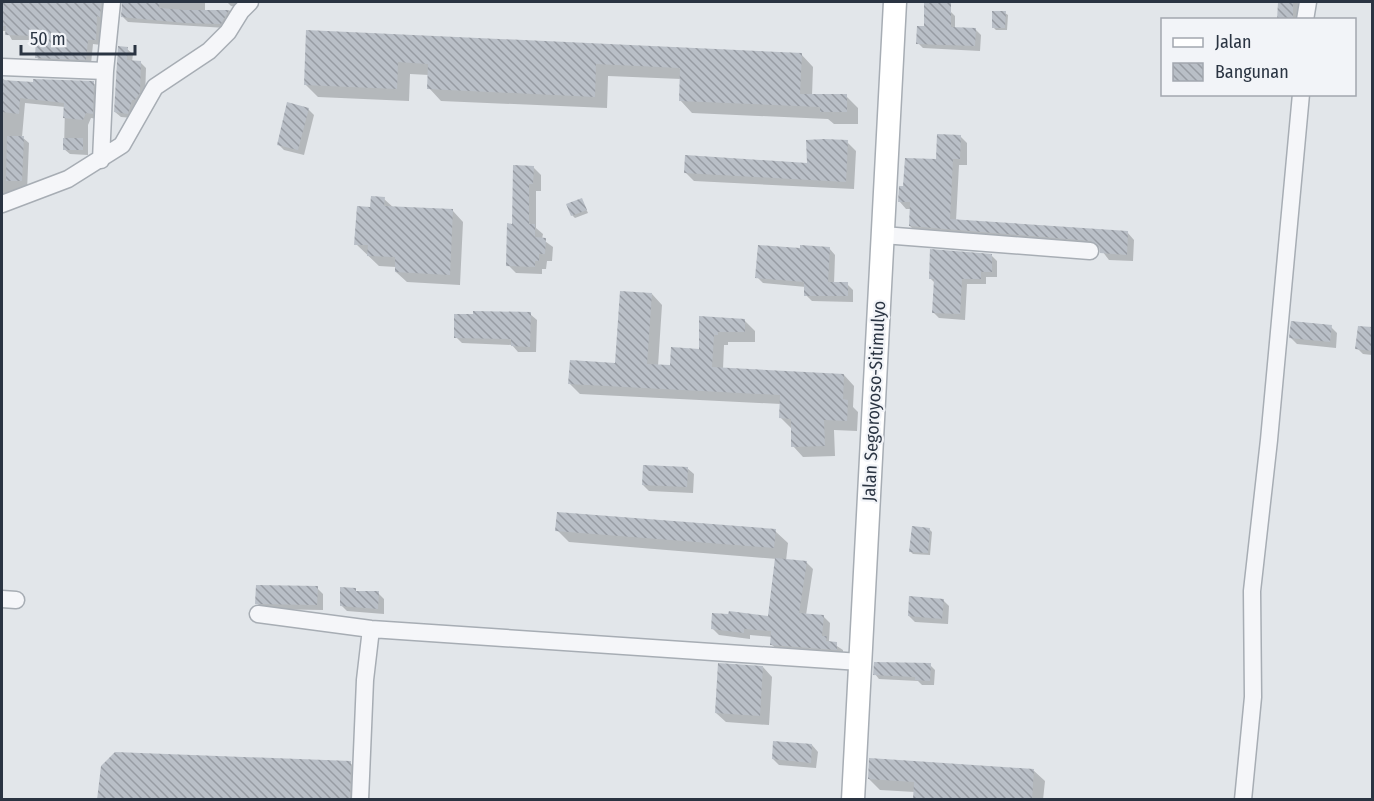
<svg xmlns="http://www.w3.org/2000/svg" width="1374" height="801" viewBox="0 0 1374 801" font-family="'Fira Sans Condensed',sans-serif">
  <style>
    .shadow { fill: #0003 }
    .building { fill: url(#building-back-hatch) }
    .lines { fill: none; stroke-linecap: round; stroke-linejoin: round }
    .minor-casing { stroke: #a7adb4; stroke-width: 19 }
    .secondary-casing { stroke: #a7adb4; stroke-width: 25 }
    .minor { stroke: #f5f6f9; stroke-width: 16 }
    .secondary { stroke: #fff; stroke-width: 22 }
    .labels { text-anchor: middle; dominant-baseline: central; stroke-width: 4.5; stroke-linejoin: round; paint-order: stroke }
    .street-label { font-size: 18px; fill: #2a3442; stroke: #f2f4f8 }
  </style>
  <defs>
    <pattern id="building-back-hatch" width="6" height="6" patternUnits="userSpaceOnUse" patternTransform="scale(1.5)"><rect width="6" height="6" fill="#b9bfc7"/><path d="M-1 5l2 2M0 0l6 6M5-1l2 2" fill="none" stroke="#979ca3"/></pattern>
  </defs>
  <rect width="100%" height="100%" fill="#e2e6ea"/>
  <path class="shadow" d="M2,2V5L17,8L18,2H109L105,21H101V45L93,44L91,64L42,62L36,57L38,40H12L7,31H2Z
    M141,2H205V10H229L234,15L226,28L128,22L123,17Z
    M227,2H244L239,7L231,6Z
    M1279,2H1298V20H1279Z
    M950,11L955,16V29L976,30L981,35L980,51L923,48L918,43L926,28Z
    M1005,13L1008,15L1007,30H996L993,27Z
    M308,32L801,54L813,67L812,96H846L858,108V124H834L828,119L692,113L680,100L681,79L608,76L607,108L441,101L429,88V75L410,74L409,101L318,97L305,84Z
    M127,49L133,54L132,62L141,63L146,68L145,98L133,118L121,117L115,112Z
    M2,78L7,82L93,83L99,88L98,119L91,118L88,125V155L70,154L64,149L65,107L25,103L22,137L29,143L27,191L2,202Z
    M308,109L314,115L304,155L284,150L278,144Z
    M960,136L967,143V165H959L956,221L1127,232L1134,240L1133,261L1109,260L1099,247L917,233L910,226L911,209H906L900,202L905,187L938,161Z
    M847,142L856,151L854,189L694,181L685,172L808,165Z
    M533,167L541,175V191H536V228L543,234L542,239L553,247L552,261H547L546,269H542V274L516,273L508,265L513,225Z
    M384,199L394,208L453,211L463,222L460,285L407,282L396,272V267L379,266L356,244L372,208Z
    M582,200L588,213L575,218L572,215Z
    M829,248L835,255L834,284H847L853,290V302L812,301L806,295V287L763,283L757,277L801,250Z
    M991,255L997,261V277H986V284H967L965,320L939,318L933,312L935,283L930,278Z
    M652,294L662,305L658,366L672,367L701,351V318L744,320L755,331V342H728V345H724L723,369L844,375L854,386L853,407L858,412L857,431L834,430L835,456L803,457L793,446L791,428L781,418V404L580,394L570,384L616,364Z
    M530,314L537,320L536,352H518L512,345L462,343L456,337Z
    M1331,327L1337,333L1336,348L1297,344L1291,338Z
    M1359,327L1372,329V355L1363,354L1357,348Z
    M687,468L694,474L693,493L649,491L643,485Z
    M929,529L932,532L930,555L913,554L910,551Z
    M557,530L775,531L788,543L786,561L807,563L813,569L806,615L824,617L830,623L829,641L843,650V656L779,651L772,645L773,637L750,635V639L719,635L712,628L769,617L777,559L569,542Z
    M317,588L323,594V610L263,609L257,603Z
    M355,590L358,593H378L384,599V614L347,611L341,605Z
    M943,600L949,606L948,624L915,622L909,616Z
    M930,665L935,670L934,685H922L918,681L879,679L875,674Z
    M763,667L772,677L769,725L726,722L716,713Z
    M812,745L818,752L816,768L779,765L773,759Z
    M350,763L360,772L359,800H99Z
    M1033,770L1045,781L1043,800H914L915,792L880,790L869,779Z"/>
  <path class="building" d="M2,2H101L100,17L97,16L96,40H88L86,60L35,58L36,36L5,35L6,26H2Z
    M122,2H160L159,8L185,10H229L221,24L185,23L121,17Z
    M924,2H951V27L976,28L975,46L916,44L917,26H924Z
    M1278,2H1293V20H1277Z
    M992,11H1006L1005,28H992Z
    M306,30L802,53L800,94H847V112H820V107L679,101L680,68L596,64L595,97L427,89L428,64L398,62L397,89L304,85Z
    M118,46L128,47L127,60L141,61L140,93L135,100H132L128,114L114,112Z
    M33,79L94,81L93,114L86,113L83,120L63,118L64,103L20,98L19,114L2,112V80L33,82Z
    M287,102L309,108L298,150L277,145Z
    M937,134L961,135L960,159H953L950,219L1128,231L1127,255L1100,253L1099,246L1091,241L909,226L910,202H898L899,186H903L905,158L936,159Z
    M7,136H24L22,181H6Z
    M63,138H83V150H63Z
    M824,139L848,140L846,182L684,173L685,155L807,163L806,140Z
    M513,165L534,166L533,184H529V224H535V237L546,238L545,254H539V261H535V267L506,266L507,223L512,224Z
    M371,196L385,197L384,206L453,209L450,275L395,272V257L367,256L368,245H354L357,206L370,207Z
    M582,198L587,210L571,216L566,204Z
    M758,245L800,248V245L830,247L828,282H848V296H804V282L755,278Z
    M930,249L992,254V272H981V279H962L960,314L932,313L934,279H929Z
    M620,291L652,293L647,364L670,365L671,347L699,349V316L745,319V332H718V335H714L712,367L844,374L843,399L848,400L847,421L824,420L825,446L791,447V419L779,418L780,395L568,384L570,360L615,363Z
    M473,311L531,312L530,347L511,346V339L454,338V314H473Z
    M1291,321L1332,325L1330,342L1289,338Z
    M1358,326L1372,327V351L1355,349Z
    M643,465L688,467L687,487L642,485Z
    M557,512L776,529L774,548L555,531Z
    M912,526L930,528L928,553L909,552Z
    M775,558L807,561L799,613L824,615L822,636H827L826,641L837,642V650L770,645L771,631L744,629V633L711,629L712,613L728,614L729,611L768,616Z
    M256,585L318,586L317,605L255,604Z
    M340,587L356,588V591H379L378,609L340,606Z
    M909,596L944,599L942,619L908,616Z
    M874,662L931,663L930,681L915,680V677L873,675Z
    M718,663L763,666L760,716L715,713Z
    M773,741L812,744L811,763L772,759Z
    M115,752L351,761L350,800H97L101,766Z
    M869,758L1034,769L1032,800H913L914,782L868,779Z"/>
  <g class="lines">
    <defs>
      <path id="minor" d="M1305,20L1308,2
        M2,67L105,71
        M101,160L105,71L112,2
        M2,204L68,179L122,145L155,87L209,51L228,32L241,11L250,2
        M883,235L1090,251
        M2,599L16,600
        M258,614L371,629L860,662
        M360,800L365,680L371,629
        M1243,800L1253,697L1252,591L1269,440L1301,94"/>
      <path id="secondary" d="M853,800L895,2"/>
    </defs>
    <use href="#minor" class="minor-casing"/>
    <use href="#secondary" class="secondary-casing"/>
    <use href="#minor" class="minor"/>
    <use href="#secondary" class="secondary"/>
  </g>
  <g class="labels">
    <g class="street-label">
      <text transform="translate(874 401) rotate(-87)">Jalan Segoroyoso-Sitimulyo</text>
    </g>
  </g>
  <rect width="1374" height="801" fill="none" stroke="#2a3442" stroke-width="6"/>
  <rect x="1161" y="18" width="195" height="78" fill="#f2f4f8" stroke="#a2a7af" stroke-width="1.5"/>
  <rect x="1173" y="38" width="30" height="9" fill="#ffffff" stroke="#a2a7af" stroke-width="1.5"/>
  <text x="1215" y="48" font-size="18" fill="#2a3442">Jalan</text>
  <rect x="1173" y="63" width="30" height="18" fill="url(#building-back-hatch)" stroke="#a2a7af" stroke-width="1.5"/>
  <text x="1215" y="78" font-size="18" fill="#2a3442">Bangunan</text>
  <path d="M21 45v9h114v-9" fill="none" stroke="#2a3442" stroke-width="3"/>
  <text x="30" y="45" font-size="18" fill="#2a3442" stroke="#f2f4f8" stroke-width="4.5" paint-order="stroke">50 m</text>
</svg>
